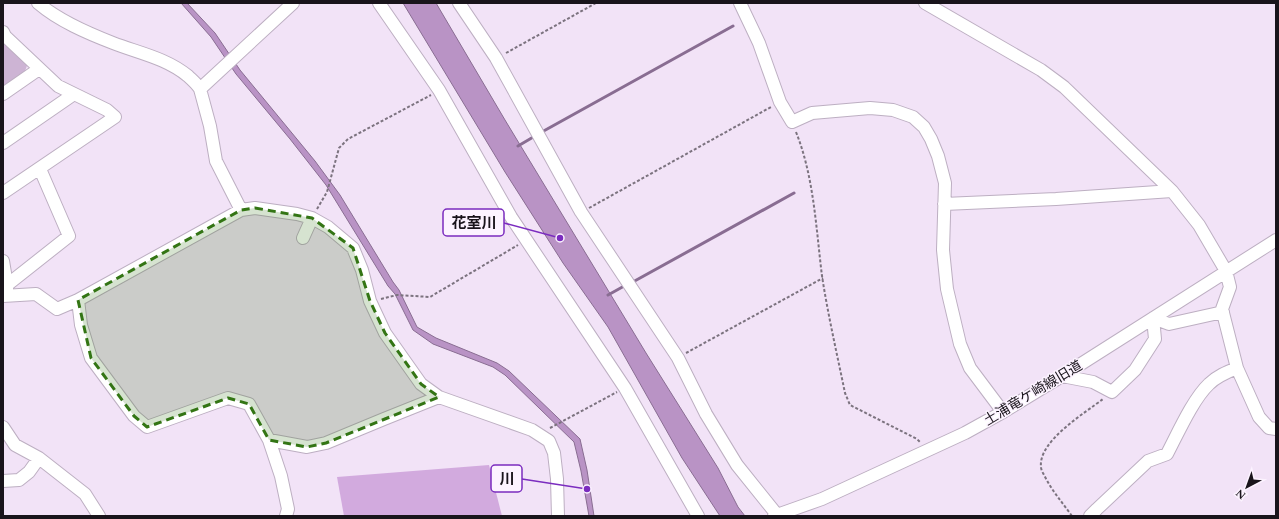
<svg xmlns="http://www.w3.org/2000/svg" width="1279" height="519" viewBox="0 0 1279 519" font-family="Spectral,'Noto Sans JP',serif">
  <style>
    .green { fill: #cdb4d4 }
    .forest { fill: #d2aade }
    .water { fill: #b993c5; stroke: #896d92 }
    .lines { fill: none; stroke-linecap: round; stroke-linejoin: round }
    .stream { stroke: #896d92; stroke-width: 3 }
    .minor-casing { stroke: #bdafc2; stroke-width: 14 }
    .path { stroke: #7c737f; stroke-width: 2; stroke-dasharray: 3 2; stroke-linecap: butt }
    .minor { stroke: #fff; stroke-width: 12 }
    .marked { fill: #337514; fill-opacity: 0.2; stroke: #337514; stroke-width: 3; stroke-dasharray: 8 5; stroke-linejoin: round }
    .labels { text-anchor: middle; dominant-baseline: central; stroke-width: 3; stroke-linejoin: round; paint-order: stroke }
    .street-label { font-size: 14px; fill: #19141b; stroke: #fcf3ff }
    .leader { fill: none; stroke: #7b2cbf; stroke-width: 1.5 }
    .callout-dot { fill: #7b2cbf; stroke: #fcf3ff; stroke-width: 1.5 }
    .callout { fill: #fcf3ff; stroke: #7b2cbf; stroke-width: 1.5 }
    .callout-label { font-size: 15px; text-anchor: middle; font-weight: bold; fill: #19141b }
  </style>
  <rect width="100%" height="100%" fill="#f2e3f7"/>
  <path class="green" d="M3,40L28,63L25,71L4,86L3,84Z"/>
  <path class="forest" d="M489,465L502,516H344L337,477Z"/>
  <path class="water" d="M181,3H187L215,33L240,70L315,161L340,195L393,282L399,290L417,327L436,338L497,363L509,371L580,439L587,470L594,516H589L581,471L574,442L505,375L493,367L433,344L413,330L395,294L388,286L326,185L290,139L236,74L211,37Z
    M403,3H436L505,120L646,353L718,468L738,507L745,516H720L682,458L608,327L563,263L505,172Z"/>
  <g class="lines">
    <path class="stream" d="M540,133L733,26
      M518,146L535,136
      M631,283L794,193
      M608,295L626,285"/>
    <defs>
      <path id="minor" d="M38,3C59,21 87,33 113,43C139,53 166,58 188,76C192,80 197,84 200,89L210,126L216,161L241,210
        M379,3L439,90L511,217L625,388L698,516
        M459,3L496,58L581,212L678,358L706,414L737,465L778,516
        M740,3L759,43L780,102L792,122L812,113L870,108L893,110L913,117L924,127L931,139L938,156L945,183L943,250L947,289L960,344L970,368L1003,412
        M925,3L1041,70L1064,87L1172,191L1199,225L1226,271L1230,287L1222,309L1237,368L1259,417L1269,428L1276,429
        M3,32L5,36L58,86L107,110L115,117L3,193
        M200,89L293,3
        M3,94L39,69
        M3,143L74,94
        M944,204L1056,199L1172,191
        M303,238L312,218
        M3,261L7,285V291
        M7,285L69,236L40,169
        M3,296L36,294L57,309L78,300L241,210L255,208L297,214L312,218L328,227L353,248L362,270L370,301L385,333L421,384L439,397L532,430L549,441L554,453L557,479L558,516
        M78,300L81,325L91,358L134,416L147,427L228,398L249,404L269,440L281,476L288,509L286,516
        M1062,376L1093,382L1112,392L1135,370L1155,339L1153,318L1169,324L1223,312
        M3,427L15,445L39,458L85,494L99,516
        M269,440L307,447L326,443L384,419L439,397
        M3,481L19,480L29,472L39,458
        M774,516L822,499L965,433L1003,412L1062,376L1276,240
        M1090,516L1097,509L1148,461L1167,454C1178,433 1193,399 1209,384C1217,376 1227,372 1237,368"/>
    </defs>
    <use href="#minor" class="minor-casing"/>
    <path class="path" d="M506,53L596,3
      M796,132C814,177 816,228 822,276C828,315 837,354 845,393L850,405L917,439L921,443
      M589,208L771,107
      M317,209L327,192L339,148L348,139L431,95
      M381,299L397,295L430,297L518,245
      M686,353L823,278
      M550,428L617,392
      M1072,516C1062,502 1052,491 1044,475C1043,473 1041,470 1041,467C1038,441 1085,413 1103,399"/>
    <use href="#minor" class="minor"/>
  </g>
  <path class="marked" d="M255,208L312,218L353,248L370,301L385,333L421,384L439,397L326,443L307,447L269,440L249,404L228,398L147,427L134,416L91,358L78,300L241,210Z"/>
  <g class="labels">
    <g class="street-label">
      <text transform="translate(1033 393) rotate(-31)">土浦竜ケ崎線旧道</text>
    </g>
  </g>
  <path class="leader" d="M560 238L504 223M587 489L522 479"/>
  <g class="callout-dot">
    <circle cx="560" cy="238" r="4"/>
    <circle cx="587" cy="489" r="4"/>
  </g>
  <g class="callout">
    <rect x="443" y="209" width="61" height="27" rx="4"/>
    <rect x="491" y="465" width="31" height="27" rx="4"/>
  </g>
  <g class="callout-label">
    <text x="474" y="228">花室川</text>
    <text x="507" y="484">川</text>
  </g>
  <rect width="1279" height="519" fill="none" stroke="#19141b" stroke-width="8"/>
  <g transform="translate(1247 487) rotate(221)" stroke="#fcf3ff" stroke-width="3" paint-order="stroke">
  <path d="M0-3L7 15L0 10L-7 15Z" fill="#19141b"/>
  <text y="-6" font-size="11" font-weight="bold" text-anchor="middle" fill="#19141b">N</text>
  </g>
</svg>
